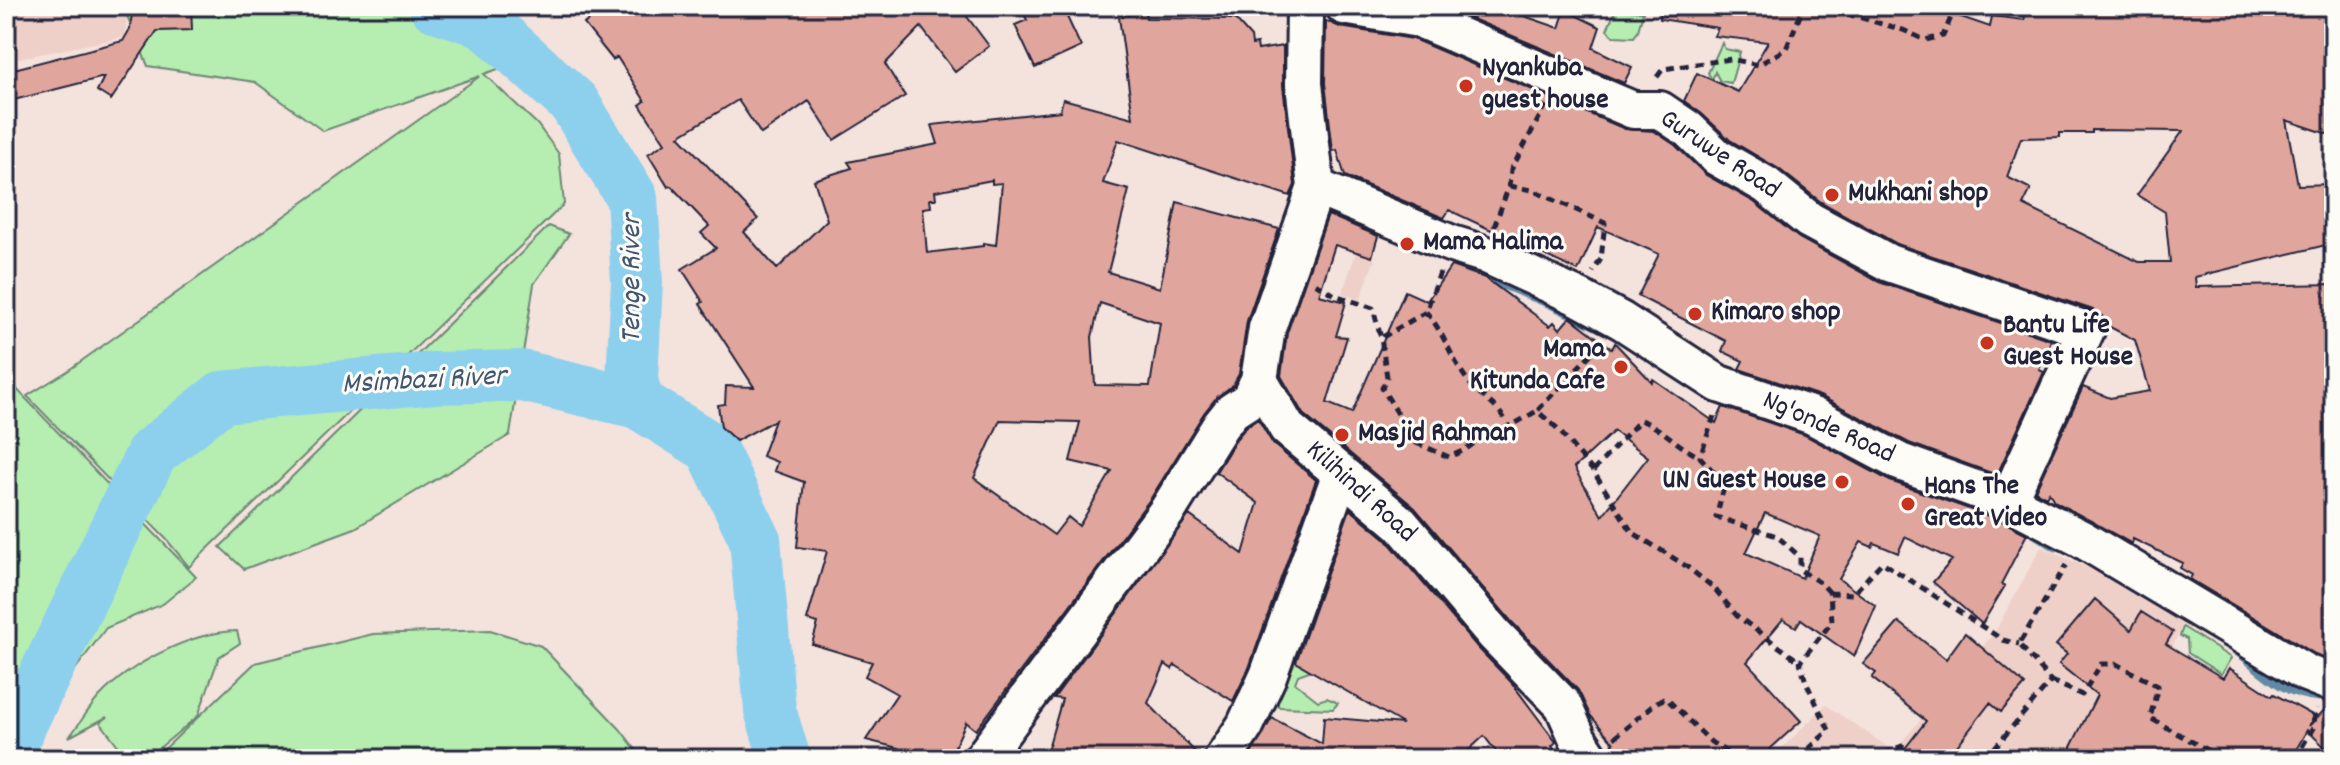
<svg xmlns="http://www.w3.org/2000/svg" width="2340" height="765" viewBox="0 0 2340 765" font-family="Dekko,sans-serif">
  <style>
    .built { fill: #eed0c9 }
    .green { fill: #b6edb0; stroke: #6c8876; stroke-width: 2 }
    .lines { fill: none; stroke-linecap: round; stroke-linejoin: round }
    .stream { stroke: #628aa6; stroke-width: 9 }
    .river { stroke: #8cd0ee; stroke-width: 52 }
    .building { fill: #e0a69d; stroke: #22223b; stroke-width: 2; fill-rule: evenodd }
    .street-casing { stroke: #22223b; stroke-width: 42 }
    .path { stroke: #22223b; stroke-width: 5; stroke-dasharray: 8 6; stroke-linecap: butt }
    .street { stroke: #fdfcf7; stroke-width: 36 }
    .poi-dot { fill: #c8321e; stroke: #fdfcf7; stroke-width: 3 }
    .labels { text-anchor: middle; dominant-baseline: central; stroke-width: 6; stroke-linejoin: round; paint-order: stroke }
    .poi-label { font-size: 28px; font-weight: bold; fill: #22223b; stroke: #fdfcf7; text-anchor: start }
    .street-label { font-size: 28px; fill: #22223b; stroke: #fdfcf7 }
    .water-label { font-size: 30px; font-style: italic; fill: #425671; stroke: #fdfcf7 }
  </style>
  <rect width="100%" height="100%" fill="#f4e2dc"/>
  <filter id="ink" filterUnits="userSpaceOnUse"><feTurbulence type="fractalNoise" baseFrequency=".0125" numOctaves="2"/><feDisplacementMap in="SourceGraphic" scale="16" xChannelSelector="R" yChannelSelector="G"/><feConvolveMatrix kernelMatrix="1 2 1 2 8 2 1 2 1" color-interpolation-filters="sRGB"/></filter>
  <g filter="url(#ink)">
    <path class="built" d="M6,6H129L124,37L6,61Z
      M1356,253L1375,259L1360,300L1342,293Z
      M2041,547L2188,612L2122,759H1771L1826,705L1894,751L1995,632Z"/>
    <path class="green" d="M123,6H468L504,67L484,74L537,124L559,154L564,204L189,567L167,540L27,396L66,372L480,76L323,131L255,82L148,66Z
      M1616,9L1643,12L1638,31L1634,37L1614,36L1607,30Z
      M1722,43L1725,49L1740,52L1731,83L1720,81L1715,72L1712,80L1708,73Z
      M549,226L569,234L534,284L510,435L355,528L244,569L220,547Z
      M6,381L12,384L196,577L163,604L106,628L60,690L6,753Z
      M2183,627L2231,658L2221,674L2188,653L2187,639L2180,636Z
      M490,630L541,646L620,729L643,759H154L255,663L373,634Z
      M237,631L240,643L219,657L198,716L146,759H119L122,757L116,743L100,722L107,717L69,737C79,725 88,709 99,697C131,663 191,632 237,631Z
      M1291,643L1303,645L1317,668L1298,675L1295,683L1318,701L1327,698L1338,703L1333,709L1279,707L1271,686Z"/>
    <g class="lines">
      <path class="stream" d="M2006,6L2034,18
        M1335,215L1354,222
        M1455,262L1466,270L1548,303L1604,330
        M2033,533L2056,547
        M2237,651C2266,674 2282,694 2320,697"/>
      <path class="river" d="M435,6L484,22L574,103L632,198L637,282L632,380L638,403
        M6,755L152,453L222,397L435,378L522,376L638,403L711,448L755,539L770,710L785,759"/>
    </g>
    <path class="building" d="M133,6H191L192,30L157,31L111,100L97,91L104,77L6,102V71L123,41L130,29Z
      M605,6H959L989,46L955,72L921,27L885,64L905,96L834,140L809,101L761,134L738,100L679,136L758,219L744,232L777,269L827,220L814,180L852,168L848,162L938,144L932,125L1060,111L1063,99L1133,118L1119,17L1145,11L1146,18L1235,19L1251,37L1252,45L1257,44L1258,50L1283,46V86L1295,185L1290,196L1118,140L1103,183L1129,190L1108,272L1160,288L1177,202L1279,229L1247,321L1239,374L1233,385L1216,398L1204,413L1151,498L976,730L966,722L949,759H893L898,748L866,740L897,694L865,676L872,662L812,644L818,623L807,620L827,551L797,547L804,482L774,471L777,462L762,456L775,420L736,441L721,427L718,405L725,404L726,386L754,387L700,304L703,302L682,269L716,248L701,233L709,226L671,186L668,187L648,154L665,143L640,105L645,101L617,57L613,60L584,24ZM992,180V184L1002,183L996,245L983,243V246L927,253L923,208L931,207L930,199H936L935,191ZM1100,303L1160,323L1150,386L1095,385L1092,337ZM1000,420L1080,422L1070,461L1112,471L1079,526L1068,517L1054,535L974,478Z
      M1020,6H1062L1081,47L1035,68L1015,25L1027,20Z
      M1442,6H1495L1559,28L1565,10L1600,27L1593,48L1632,67L1624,83Z
      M1661,6H1929L1990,27L1992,16L2024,20L2029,6H2217L2231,12L2235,6H2334V136L2286,120L2298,185L2334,184V243L2195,277L2196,287L2333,284L2334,661L2315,654L2190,579L2192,575L2180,568L2183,563L2133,539L2132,544L2054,501L2049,492L2046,497L2035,491L2083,387L2110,398L2150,391L2135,340L2106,325L2102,316L2093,310L1897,244L1821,202L1779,169L1730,140L1702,114L1684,101L1697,73L1738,92L1768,42L1714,36L1718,28L1660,19ZM2092,130L2183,131L2137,195L2165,212L2170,262H2139L2023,205L2031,189L2007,177L2021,138L2060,137V133H2092Z
      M1326,21L1340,27L1413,39L1625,129L1654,131L1675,145L1706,175L1754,202L1799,238L1879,282L2051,340L2039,370L2044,372L1997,475L1909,443L1820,396L1739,369L1743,361L1722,351L1726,341L1638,296L1659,254L1598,227L1578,271L1449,210L1444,218L1345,176L1337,150L1333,151L1325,83Z
      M1328,215L1378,236L1372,257L1335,245L1319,295L1346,302L1336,336L1347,337L1327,403L1352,413L1405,291L1427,301L1451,266L1485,278L1550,326L1554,322L1560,329L1570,317L1612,349L1615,343L1652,382L1653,379L1716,423L1723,407L1805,435L1890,481L2000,520L2027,534L2001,584L2005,586L1982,624L1933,582L1952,560L1905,537L1898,553L1874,543L1872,547L1861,542L1839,579L1876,606L1854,657L1801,619L1796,627L1783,619L1747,662L1801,721L1759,759H1620L1609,747L1614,743L1590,715L1578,690L1511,621L1415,508L1303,414L1281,376L1287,333ZM1614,431L1648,457L1602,516L1574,468ZM1765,513L1820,536L1802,578L1746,553Z
      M1258,419L1273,444L1316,480L1249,668L1233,701L1175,665L1172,669L1165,664L1148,703L1202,759H1045L1062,699L1054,698L1189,515L1243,554L1258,503L1216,472L1237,438L1246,427Z
      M1350,509L1386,539L1478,648L1511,682L1556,742L1552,746L1562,759H1502L1484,736L1459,759H1248L1272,718L1322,744L1324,717L1403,724L1296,662Z
      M2095,599L2131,630L2141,612L2173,632L2166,644L2223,678L2229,668L2272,696L2274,694L2314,716L2309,726L2330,704L2334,705V756L2307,730L2291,759H2065L2097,695L2059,664L2067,654L2056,645Z
      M1899,622L1946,659L1965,633L2025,685L2001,712L1990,703L1947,759H1897L1926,721L1872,678L1876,673L1863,664Z"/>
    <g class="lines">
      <defs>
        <path id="street" d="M1305,6L1304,84L1316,187
          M1344,6L1419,19L1633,110H1660L1688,129L1717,157L1766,185L1809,220L1889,263L2086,330L2008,501
          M1316,187L1452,244L1484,254L1580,298L1622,321L1719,384L1813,416L1900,462L2008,501L2082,539L2306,673L2334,684
          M1316,187L1267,328L1259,380L1287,428L1401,524L1494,634L1563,705L1578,739L1591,759
          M982,759L1168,510L1220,426L1232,411L1249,400L1259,380
          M1223,759L1245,726L1268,676L1341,473"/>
      </defs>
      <use href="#street" class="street-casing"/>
      <path class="path" d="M1820,6L1903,30L1925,40L1943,36L1956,6
        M1657,77L1663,69L1731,59L1758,65L1786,49L1804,6
        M1509,186L1532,190L1605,223L1601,259L1593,272
        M1494,227L1509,186L1511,170L1546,105
        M1440,272L1426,312C1444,332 1451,359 1468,381C1481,399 1498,403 1509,427
        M1315,283L1335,295L1373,308L1381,338
        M1426,312L1381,338L1387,377L1382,388L1416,443L1449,457L1465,450L1484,436L1509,427L1537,411
        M1601,343L1537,411L1557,428L1593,471L1632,532L1686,566L1714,588L1737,616L1800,662
        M1714,416L1700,457L1725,484L1716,517L1777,536L1800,557V570L1822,584L1830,593
        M1593,471L1640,420C1663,428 1678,447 1700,457
        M2051,681L2082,695L2101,664H2116L2158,686L2150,718L2223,759
        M1614,738L1657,702L1666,698L1711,742L1737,759
        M1792,759L1800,757
        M1801,759L1800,757L1829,730L1806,682L1800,662L1832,622L1830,593L1853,594L1882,562L2003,640L2019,644
        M1871,759L1902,746L1929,759
        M1985,759L2051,681L2019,644L2066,565
        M2295,759L2313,728L2316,708"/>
      <use href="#street" class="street"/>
    </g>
  </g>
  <g class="poi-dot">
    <circle cx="1466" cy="86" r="8"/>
    <circle cx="1832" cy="195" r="8"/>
    <circle cx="1407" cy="244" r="8"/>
    <circle cx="1695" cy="314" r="8"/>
    <circle cx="1987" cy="343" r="8"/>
    <circle cx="1621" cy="367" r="8"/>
    <circle cx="1342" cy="435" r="8"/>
    <circle cx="1842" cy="482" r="8"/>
    <circle cx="1908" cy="504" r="8"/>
  </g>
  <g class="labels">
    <g class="poi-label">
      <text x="1482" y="70">Nyankuba<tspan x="1482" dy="32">guest house</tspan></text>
      <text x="1848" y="195">Mukhani shop</text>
      <text x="1423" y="244">Mama Halima</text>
      <text x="1711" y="314">Kimaro shop</text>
      <text x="2003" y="327">Bantu Life<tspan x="2003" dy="32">Guest House</tspan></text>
      <text x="1605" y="351" text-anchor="end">Mama<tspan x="1605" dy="32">Kitunda Cafe</tspan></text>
      <text x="1358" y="435">Masjid Rahman</text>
      <text x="1826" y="482" text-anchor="end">UN Guest House</text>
      <text x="1924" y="488">Hans The<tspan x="1924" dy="32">Great Video</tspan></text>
    </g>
    <g class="street-label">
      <text transform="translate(1719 156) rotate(34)">Guruwe Road</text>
      <text transform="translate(1828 429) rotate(24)">Ng'onde Road</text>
      <text transform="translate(1360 493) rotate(42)">Kilihindi Road</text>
    </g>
    <g class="water-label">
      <text transform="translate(633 279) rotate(-90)">Tenge River</text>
      <text transform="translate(424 382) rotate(-3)">Msimbazi River</text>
    </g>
  </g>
  <rect width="2340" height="765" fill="none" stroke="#fdfcf7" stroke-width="32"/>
  <rect x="16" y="16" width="2308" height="733" fill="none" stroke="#22223b" stroke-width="3" filter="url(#ink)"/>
</svg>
